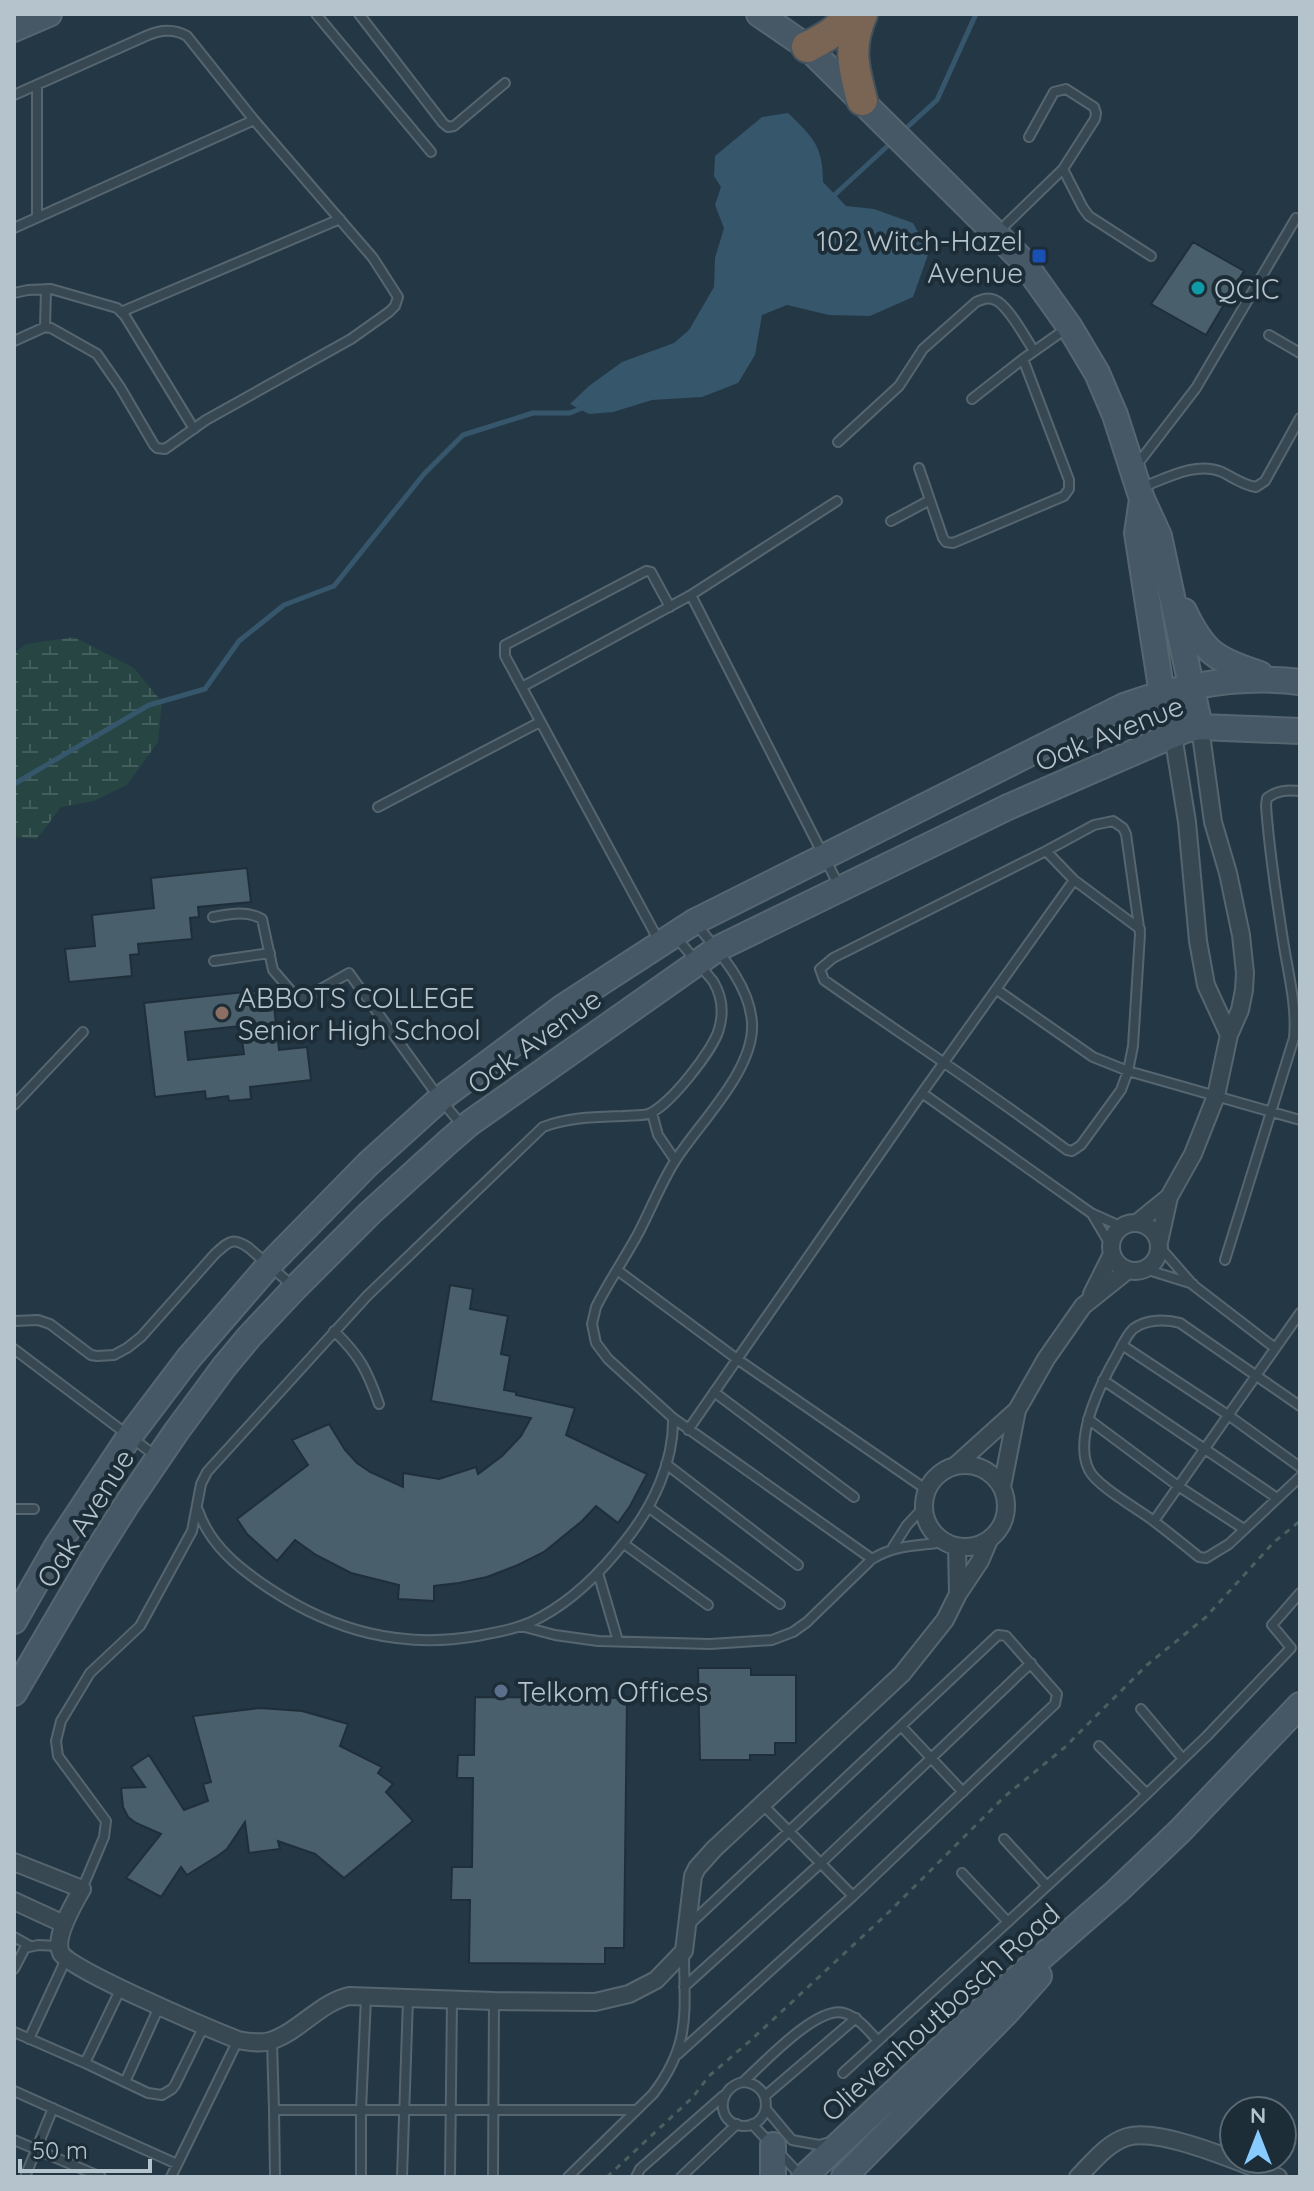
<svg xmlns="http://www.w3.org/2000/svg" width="1314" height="2191" viewBox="0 0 1314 2191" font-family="Quicksand,sans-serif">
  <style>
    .wetland { fill: url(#wetland-marsh) }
    .water { fill: #36566c }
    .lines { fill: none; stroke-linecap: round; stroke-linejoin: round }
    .stream { stroke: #36566c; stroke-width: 5 }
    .building { fill: #495f6c; stroke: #1f2f3a; stroke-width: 2; fill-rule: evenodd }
    .lane-casing { stroke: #566670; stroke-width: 12 }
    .street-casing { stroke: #566670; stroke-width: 20 }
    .secondary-casing { stroke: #566670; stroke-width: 28 }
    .highway-casing { stroke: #43535d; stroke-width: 34 }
    .path { stroke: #466260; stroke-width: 3; stroke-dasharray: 6 6; stroke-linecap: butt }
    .lane { stroke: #384853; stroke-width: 8 }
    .street { stroke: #384853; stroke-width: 16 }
    .secondary { stroke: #465866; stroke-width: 24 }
    .highway { stroke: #7a6555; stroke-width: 30 }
    .transit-dot { fill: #1a4fb4; stroke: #1d2d38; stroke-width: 3 }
    .culture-dot { fill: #0f9aa8; stroke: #1d2d38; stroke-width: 3 }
    .education-dot { fill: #8d6e63; stroke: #1d2d38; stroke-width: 3 }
    .service-dot { fill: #5c6f8a; stroke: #1d2d38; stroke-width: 3 }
    .labels { text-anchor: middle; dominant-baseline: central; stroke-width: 8; stroke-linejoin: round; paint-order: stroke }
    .poi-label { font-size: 28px; fill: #b5c3cd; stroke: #1d2d38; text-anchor: start }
    .street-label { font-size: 28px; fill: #b5c3cd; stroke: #1d2d38 }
  </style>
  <defs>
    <pattern id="wetland-marsh" width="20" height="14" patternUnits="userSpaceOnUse" patternTransform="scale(2)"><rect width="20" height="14" fill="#264543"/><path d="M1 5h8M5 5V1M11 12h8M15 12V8" fill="none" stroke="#435e5d"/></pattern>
  </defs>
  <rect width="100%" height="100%" fill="#243744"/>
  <path class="wetland" d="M74,637L134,668L162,702L158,742L127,785L94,801L61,807L37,839L14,837V653L26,644Z"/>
  <path class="water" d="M788,113C813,137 823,146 823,182L846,206L874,209L913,223L929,252L913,297L870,316L829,315L787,305L762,315L755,355L738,383L702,397L652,400L613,412L589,414L570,404L589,386L622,362L674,343L689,330L714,287L715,258L724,228L715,205L721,187L714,176L715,156L762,117Z"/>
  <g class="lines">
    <path class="stream" d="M903,131L937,100L976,14
      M830,199L893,141
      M14,784L149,705L205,689L239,641L284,605L334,586L424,474L463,435L533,413H570L582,408"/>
  </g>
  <path class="building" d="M1193,242L1244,271L1206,335L1151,304Z
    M247,868L251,902L198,907L199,917L190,918L192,939L138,944L139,954L130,955L132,976L69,982L65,949L95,946L92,915L154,908L151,878Z
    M272,989L279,1050L307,1047L311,1080L250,1087L251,1099L229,1101L228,1096L206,1099L205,1091L155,1097L144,1003ZM240,1026L244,1054L188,1060L185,1032Z
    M450,1285L473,1289L470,1309L508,1316L501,1354L510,1356L504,1390L516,1392V1395L575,1408L566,1435L647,1474L630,1506L618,1523L596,1506L582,1521L544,1552L518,1565L487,1577L459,1583L434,1586V1601L398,1599L399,1585L351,1573L316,1555L295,1540L277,1561L247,1534L237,1519L308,1465L292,1440L329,1424L345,1450L357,1463L370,1472L403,1487V1473L439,1479L476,1467L478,1474L502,1456L521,1436L531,1418L431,1401Z
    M698,1668H751V1675H796V1743H775V1755H750V1760H700Z
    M475,1697L627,1698L624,1948H605V1964L469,1963L470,1900H451L452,1867H472L473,1778H457L458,1755H474Z
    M260,1708L302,1711L348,1724L340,1746L382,1767L378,1773L393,1784L386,1792L413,1821L344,1878L315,1854L278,1841L280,1849L249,1853L245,1822L227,1849L219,1855L187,1875L181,1867L161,1897L126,1878L161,1834L136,1823L128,1817L123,1807L121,1788L145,1787L131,1767L149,1755L184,1810L208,1801L203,1784L211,1782L193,1716Z"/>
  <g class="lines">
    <defs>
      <path id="lane" d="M316,14L431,152
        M359,14L443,123L448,127L454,126L505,83
        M37,85V217
        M14,95L146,36C159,30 173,28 187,36L254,120L373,258L398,297L395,306L389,312L351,339L206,420L165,449L157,448L154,445L120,387L97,354L51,328L45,327L14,341
        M1063,169L1083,208L1089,216L1151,256
        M14,228L254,120
        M997,233L1063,169L1095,119L1096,113L1094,107L1066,89L1054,92L1029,137
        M14,293L28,290L51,289L117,308L125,316L194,429
        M121,312L340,219
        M45,327L46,289
        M1269,335L1300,353
        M972,399L1023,359
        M838,442L899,386L923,349L976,302C983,299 988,297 995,300C1008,305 1026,339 1034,351
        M1136,466L1196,388L1296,218
        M919,468L943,538L946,542L953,543L1064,496L1069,489V480L1023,359L1067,328
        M1143,487C1167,478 1196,461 1222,472C1234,478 1243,485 1256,487L1265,481L1300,418
        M837,501L691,595L840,888
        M891,521L930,500
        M522,687L691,595
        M378,807L540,722
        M1113,821L1123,828L1126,834L1140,934L1133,1046L1128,1071L1121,1090L1081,1145L1072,1151L1067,1150C988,1091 905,1037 824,980L820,969L833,958L1046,851L1094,825Z
        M1046,851L1074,880L1140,929
        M213,917C230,914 246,910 262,919L273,970L298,999L305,998L349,973L440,1099L461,1124
        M695,923C718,951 750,985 752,1023C755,1070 698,1124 675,1161C661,1183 651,1209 639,1232C625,1258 609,1281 596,1307L592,1324L596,1343L608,1359L673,1418L872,1559
        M659,941L505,656V645L646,571L651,572L670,607
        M214,961L270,953
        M997,990L1093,1057L1128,1071L1300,1120
        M922,1093L1091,1213L1122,1227
        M14,1105L83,1032
        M652,1113L658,1135L675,1160
        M1092,1214L1111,1246
        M1159,1246L1193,1285L1275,1348
        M1225,1260L1294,1038C1297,1005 1288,973 1283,940C1276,895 1269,851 1266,805L1267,798C1278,790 1287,790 1300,791
        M1145,1269L1193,1284
        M617,1270L737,1359L927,1490
        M14,1321L38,1320L50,1324L91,1355L97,1356L114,1355L127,1348L141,1337L214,1255C228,1242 232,1236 249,1248L294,1287
        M334,1331C360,1356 367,1370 379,1404
        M1122,1345L1228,1415L1300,1467
        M14,1349L157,1457
        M1103,1380L1277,1498
        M714,1392L854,1497
        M1300,1406L1180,1323C1166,1319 1146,1319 1133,1329C1126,1336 1122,1346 1117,1355C1101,1383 1073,1438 1089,1470C1096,1485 1136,1508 1151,1519C1167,1531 1183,1544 1199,1557L1206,1558L1229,1544L1300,1477
        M1088,1419L1178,1486L1244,1529
        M688,1430L922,1093L1074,880
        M666,1464L798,1565
        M648,1507L780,1604
        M14,1509H34
        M198,1510C210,1546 240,1569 270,1589C334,1631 401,1649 477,1636C499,1632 522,1628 541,1617C574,1599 603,1570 626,1540C653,1506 674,1462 673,1418
        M1154,1521L1300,1313
        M624,1544L708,1605
        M893,1547L907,1525L923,1508
        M598,1573L618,1641
        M521,1626L555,1635L598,1641L710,1644L772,1640L793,1632L807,1622L872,1559C896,1544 918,1546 945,1542
        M1141,1709L1183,1759
        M901,1726L963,1792
        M1099,1746L1147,1794
        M762,1804L853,1896
        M1004,1839L1047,1886
        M962,1873L1008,1922
        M82,1889L104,1837L106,1821L58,1756L56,1741L61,1721L90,1673L140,1626L192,1531L201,1484L207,1472L367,1296L543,1127C569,1117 597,1117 623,1116C631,1115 641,1116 648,1114C668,1108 714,1049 719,1029C724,1012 722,996 713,981L675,936
        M14,1937L30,1946
        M14,1969L25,1948L38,1945L59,1946
        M684,1987L821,1863L1031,1663
        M14,2032L85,2063L148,2093L162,2095L172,2089L175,2085L204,2026
        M29,2039L66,1959
        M272,2041L274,2110H636
        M678,2054L853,1896L1055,1704L1057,1694L1006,1636L998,1635L690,1924
        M85,2063L121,1988
        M843,2073L1132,1808L1207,1736L1291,1648L1272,1625L1300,1593
        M125,2082L159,2007
        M743,2082C775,2084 772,2127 743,2126C716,2124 716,2088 743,2082C763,2064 817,2005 844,2013C858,2017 868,2030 878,2041
        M14,2091L177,2164
        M765,2096L856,2018
        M766,2109L792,2140L819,2145L830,2142
        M274,2110L275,2177
        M752,2124L801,2176
        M14,2140L101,2177
        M25,2177L53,2108
        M171,2177L238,2040
        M361,2177V2110L366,1998
        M402,2177L408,1999
        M450,2177L452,2000
        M493,2177L494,2001
        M568,2177L653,2094C692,2043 684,2011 684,1952
        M636,2177L640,2169L723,2096
        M681,2177L737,2124"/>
      <path id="street" d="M1173,735L1187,822L1198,941L1206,985L1229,1035
        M1137,1223L1169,1197L1193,1154L1216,1096L1229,1035L1240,1010L1244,990L1245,973L1241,935L1228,873L1213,822L1200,727
        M1111 1247a24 24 0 1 1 48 0a24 24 0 1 1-48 0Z
        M1159,1242L1169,1197
        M1092,1294L1112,1254
        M924 1506a41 41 0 1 1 82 0a41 41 0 1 1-82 0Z
        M955,1466L1017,1410
        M1002,1487L1017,1410L1046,1359L1083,1306L1128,1270
        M957,1546L958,1594
        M14,1862L82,1889C74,1904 53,1937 61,1953C68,1969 213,2030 238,2040C249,2042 260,2044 270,2041C299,2032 319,2003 349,1996L494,2001L595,2002L629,1994L656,1980L684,1951L693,1876L697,1868L714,1849L902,1674L945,1620L958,1594L980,1561L989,1540
        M14,1901L64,1924
        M1078,2177C1092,2163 1107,2143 1127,2137C1161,2127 1243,2164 1278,2177"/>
      <path id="secondary" d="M759,14L807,47L996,234L1022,260L1069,326L1097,373L1115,415L1142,499L1159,536L1200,727
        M14,29L49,14
        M1142,499L1137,533L1162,694L1173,735
        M1184,611C1204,653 1216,660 1260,674
        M14,1621L57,1546L129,1437L188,1359L270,1264L368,1164L440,1099L563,1007L694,922L1124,706C1180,686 1240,674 1300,682
        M14,1693L95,1555L127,1504L176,1432L224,1367L249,1337L295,1288L370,1213L448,1142L470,1123L717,949L1008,807L1185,730L1200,727L1300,731
        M773,2145V2177
        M804,2177L997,1996L1116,1892L1180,1831L1300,1705
        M844,2177L1005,2014L1039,1976"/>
      <path id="highway" d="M807,47C825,38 839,30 851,14
        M862,100C853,66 848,47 862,14"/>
    </defs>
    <use href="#lane" class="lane-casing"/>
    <use href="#street" class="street-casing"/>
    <use href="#secondary" class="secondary-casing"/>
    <use href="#highway" class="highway-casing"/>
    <path class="path" d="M607,2177L693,2097L709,2076L751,2040L890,1911L1004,1797L1064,1748L1147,1665L1206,1617L1274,1542L1300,1521"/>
    <use href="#lane" class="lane"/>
    <use href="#street" class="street"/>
    <use href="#secondary" class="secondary"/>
    <use href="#highway" class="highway"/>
  </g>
  <rect class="transit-dot" x="1031" y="248" width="16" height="16" rx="4"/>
  <circle class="culture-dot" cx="1198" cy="288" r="8"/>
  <circle class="education-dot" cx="222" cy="1013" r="8"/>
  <circle class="service-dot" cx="501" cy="1691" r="8"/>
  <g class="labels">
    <g class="poi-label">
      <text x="1023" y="240" text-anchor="end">102 Witch-Hazel<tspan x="1023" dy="32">Avenue</tspan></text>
      <text x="1214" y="288">QCIC</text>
      <text x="238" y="997">ABBOTS COLLEGE<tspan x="238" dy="32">Senior High School</tspan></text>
      <text x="517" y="1691">Telkom Offices</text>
    </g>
    <g class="street-label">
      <text transform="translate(1109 733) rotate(-22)">Oak Avenue</text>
      <text transform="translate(534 1041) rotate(-36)">Oak Avenue</text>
      <text transform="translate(85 1518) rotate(-58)">Oak Avenue</text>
      <text transform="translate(940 2012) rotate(-42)">Olievenhoutbosch Road</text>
    </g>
  </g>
  <rect width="1314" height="2191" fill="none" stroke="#b5c3cd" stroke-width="32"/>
  <g transform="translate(1258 2135)"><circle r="38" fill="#1d2d38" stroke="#5a6974" stroke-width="2"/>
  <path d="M0-6L14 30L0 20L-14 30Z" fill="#88cbff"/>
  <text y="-12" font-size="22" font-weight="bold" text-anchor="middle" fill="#b5c3cd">N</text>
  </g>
  <path d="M20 2159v12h130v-12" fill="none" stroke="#b5c3cd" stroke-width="4"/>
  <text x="32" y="2159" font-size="24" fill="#b5c3cd" stroke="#1d2d38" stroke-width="6" paint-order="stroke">50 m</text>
</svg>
